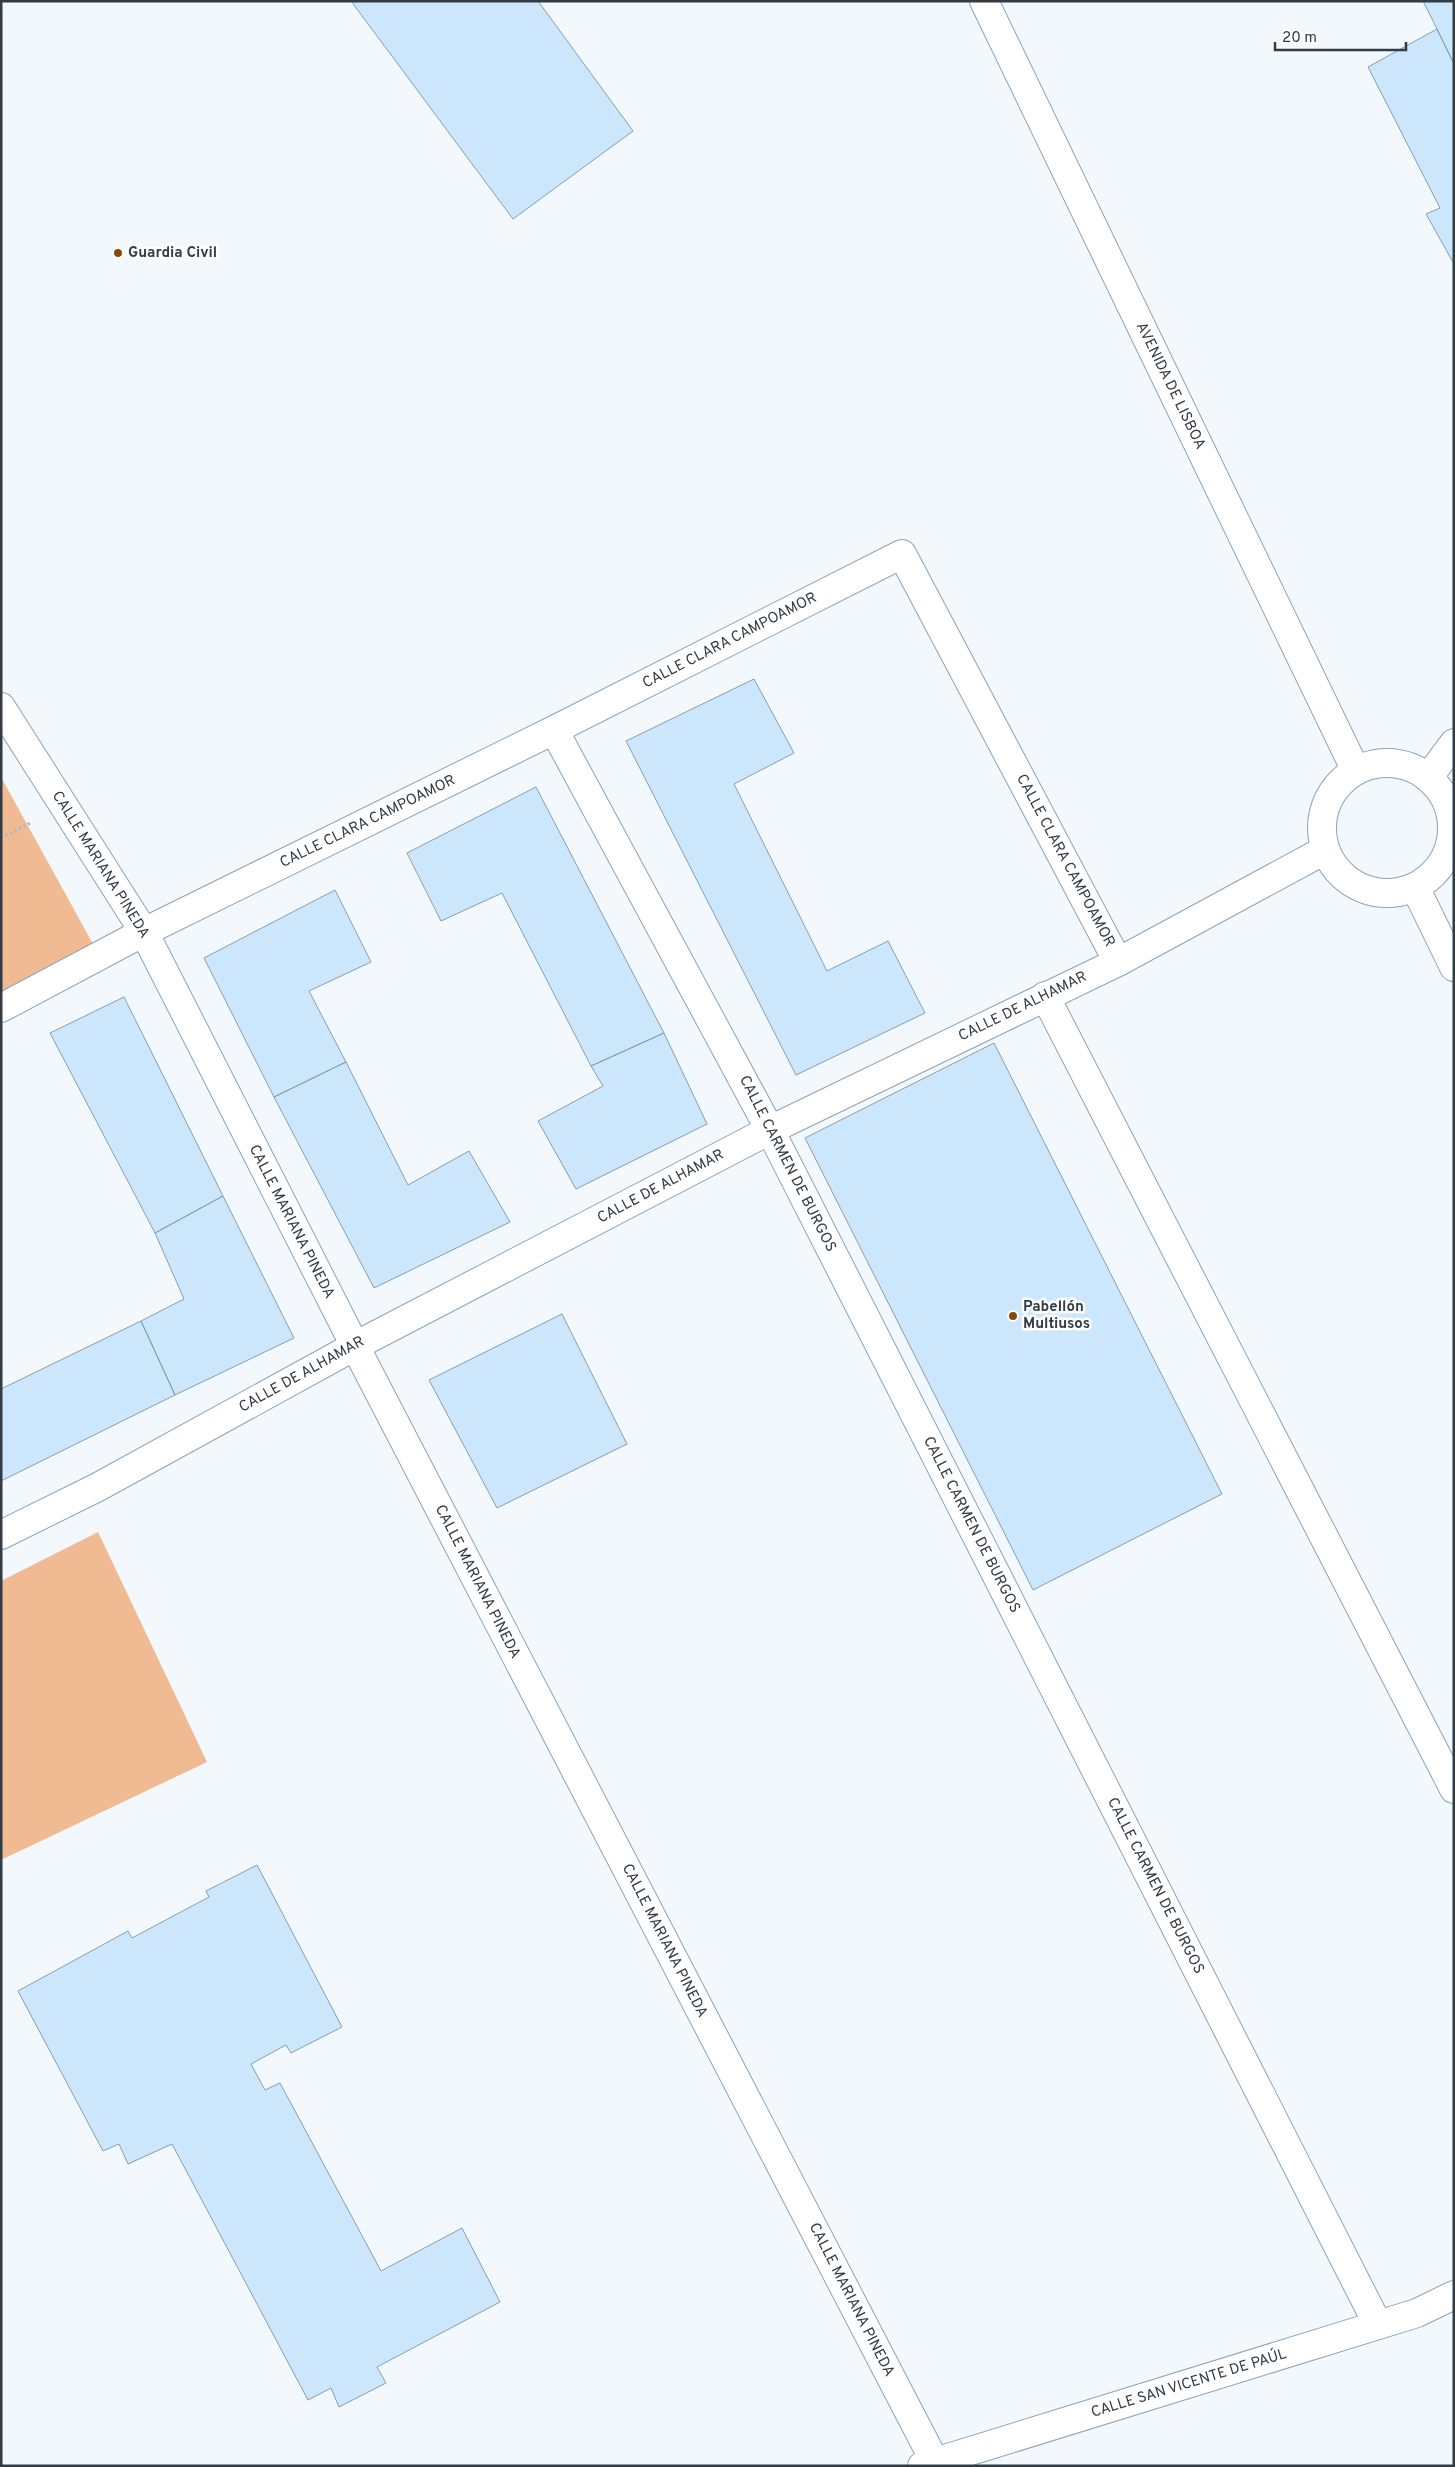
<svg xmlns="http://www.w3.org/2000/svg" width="1455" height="2467" viewBox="0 0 1455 2467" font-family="Overpass,sans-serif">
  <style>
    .green { fill: #f0ba92 }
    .building { fill: #cce7fc; stroke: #849eb3 }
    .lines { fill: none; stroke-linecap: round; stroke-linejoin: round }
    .pedestrian-casing { stroke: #89a4b9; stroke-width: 30 }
    .minor-casing { stroke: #89a4b9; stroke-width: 30 }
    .tertiary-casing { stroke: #89a4b9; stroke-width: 30 }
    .path { stroke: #b1b9be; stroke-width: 3; stroke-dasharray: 2.5 2.5; stroke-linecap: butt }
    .pedestrian { stroke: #fff; stroke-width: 28 }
    .minor { stroke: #fff; stroke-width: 28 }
    .tertiary { stroke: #fff; stroke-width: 28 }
    .poi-dot { fill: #884a0c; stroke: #fff; stroke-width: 2 }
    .labels { text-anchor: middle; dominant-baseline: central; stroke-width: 5; stroke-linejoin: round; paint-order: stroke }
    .poi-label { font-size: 15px; font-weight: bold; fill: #313c45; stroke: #fff; text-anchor: start }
    .street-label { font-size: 15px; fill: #313c45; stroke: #fff }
  </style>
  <rect width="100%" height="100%" fill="#f2f8fc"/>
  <path class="green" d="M1,777L104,964L1,1020Z
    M98,1532L207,1762L1,1860V1581Z"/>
  <path class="building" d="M351,1H538L633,131L513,219Z
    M1423,1H1454V64L1437,29Z
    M1437,29L1454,64V264L1426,214L1440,208L1368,67Z
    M754,679L794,753L734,784L827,971L888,941L925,1013L796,1075L626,741Z
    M536,787L664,1033L591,1066L502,893L441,921L407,853Z
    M335,890L371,962L309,991L346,1062L274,1097L204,958Z
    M124,997L223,1196L155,1233L50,1033Z
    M664,1033L707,1124L576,1189L538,1121L603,1086L591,1066Z
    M994,1043L1222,1494L1033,1590L805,1138Z
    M346,1062L408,1185L469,1151L510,1222L374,1288L274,1097Z
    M223,1196L294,1338L175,1395L141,1321L184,1299L155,1233Z
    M562,1314L627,1444L497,1508L429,1380Z
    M141,1321L175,1395L1,1481V1389Z
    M257,1865L342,2027L291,2053L286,2045L251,2064L265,2090L280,2083L381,2271L462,2228L500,2302L377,2367L386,2383L339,2407L331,2388L308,2400L172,2144L128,2164L119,2144L103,2151L18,1991L128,1931L132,1938L209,1897L206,1891Z"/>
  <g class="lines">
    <defs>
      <path id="pedestrian" d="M1,1008L144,932"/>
      <path id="minor" d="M554,730L770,1130L1378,2325
        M1428,778L1454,743
        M144,932L554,730L902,554L1118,962
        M1045,996L1454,1789"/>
      <path id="tertiary" d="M984,1L1356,771
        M1,707L144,932L355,1346L937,2466
        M1322 828a65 65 0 1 1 130 0a65 65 0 1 1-130 0Z
        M1415,887L1454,967
        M1,1535L98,1487L355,1346L770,1130L1118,962L1325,850
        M922,2466L1417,2313L1454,2295"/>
    </defs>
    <use href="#pedestrian" class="pedestrian-casing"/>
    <use href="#minor" class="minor-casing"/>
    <use href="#tertiary" class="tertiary-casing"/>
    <path class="path" d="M1,838L32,822"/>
    <use href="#pedestrian" class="pedestrian"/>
    <use href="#minor" class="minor"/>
    <use href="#tertiary" class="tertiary"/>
  </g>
  <g class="poi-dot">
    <circle cx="118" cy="253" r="5"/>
    <circle cx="1013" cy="1316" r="5"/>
  </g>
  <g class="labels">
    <g class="poi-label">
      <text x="128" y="253">Guardia Civil</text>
      <text x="1023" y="1307">Pabellón<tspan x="1023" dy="17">Multiusos</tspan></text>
    </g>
    <g class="street-label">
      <text transform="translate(1170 386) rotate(64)">AVENIDA DE LISBOA</text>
      <text transform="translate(730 641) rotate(-27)">CALLE CLARA CAMPOAMOR</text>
      <text transform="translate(368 822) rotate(-26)">CALLE CLARA CAMPOAMOR</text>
      <text transform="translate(1065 861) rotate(62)">CALLE CLARA CAMPOAMOR</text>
      <text transform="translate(100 865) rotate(58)">CALLE MARIANA PINEDA</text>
      <text transform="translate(1023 1007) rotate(-26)">CALLE DE ALHAMAR</text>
      <text transform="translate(787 1164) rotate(63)">CALLE CARMEN DE BURGOS</text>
      <text transform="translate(661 1187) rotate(-28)">CALLE DE ALHAMAR</text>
      <text transform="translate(291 1222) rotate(63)">CALLE MARIANA PINEDA</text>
      <text transform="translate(302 1375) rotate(-29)">CALLE DE ALHAMAR</text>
      <text transform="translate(971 1525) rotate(63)">CALLE CARMEN DE BURGOS</text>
      <text transform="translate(477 1582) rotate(63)">CALLE MARIANA PINEDA</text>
      <text transform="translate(1155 1886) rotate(63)">CALLE CARMEN DE BURGOS</text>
      <text transform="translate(664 1941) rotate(63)">CALLE MARIANA PINEDA</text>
      <text transform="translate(851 2300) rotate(63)">CALLE MARIANA PINEDA</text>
      <text transform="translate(1189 2384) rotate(-17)">CALLE SAN VICENTE DE PAÚL</text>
    </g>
  </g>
  <rect width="1455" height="2467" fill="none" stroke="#313c45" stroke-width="5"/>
  <path d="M1275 42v8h131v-8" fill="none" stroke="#313c45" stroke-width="2.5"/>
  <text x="1282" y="42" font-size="15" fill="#313c45" stroke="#ffffff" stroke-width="4" paint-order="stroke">20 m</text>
</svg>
